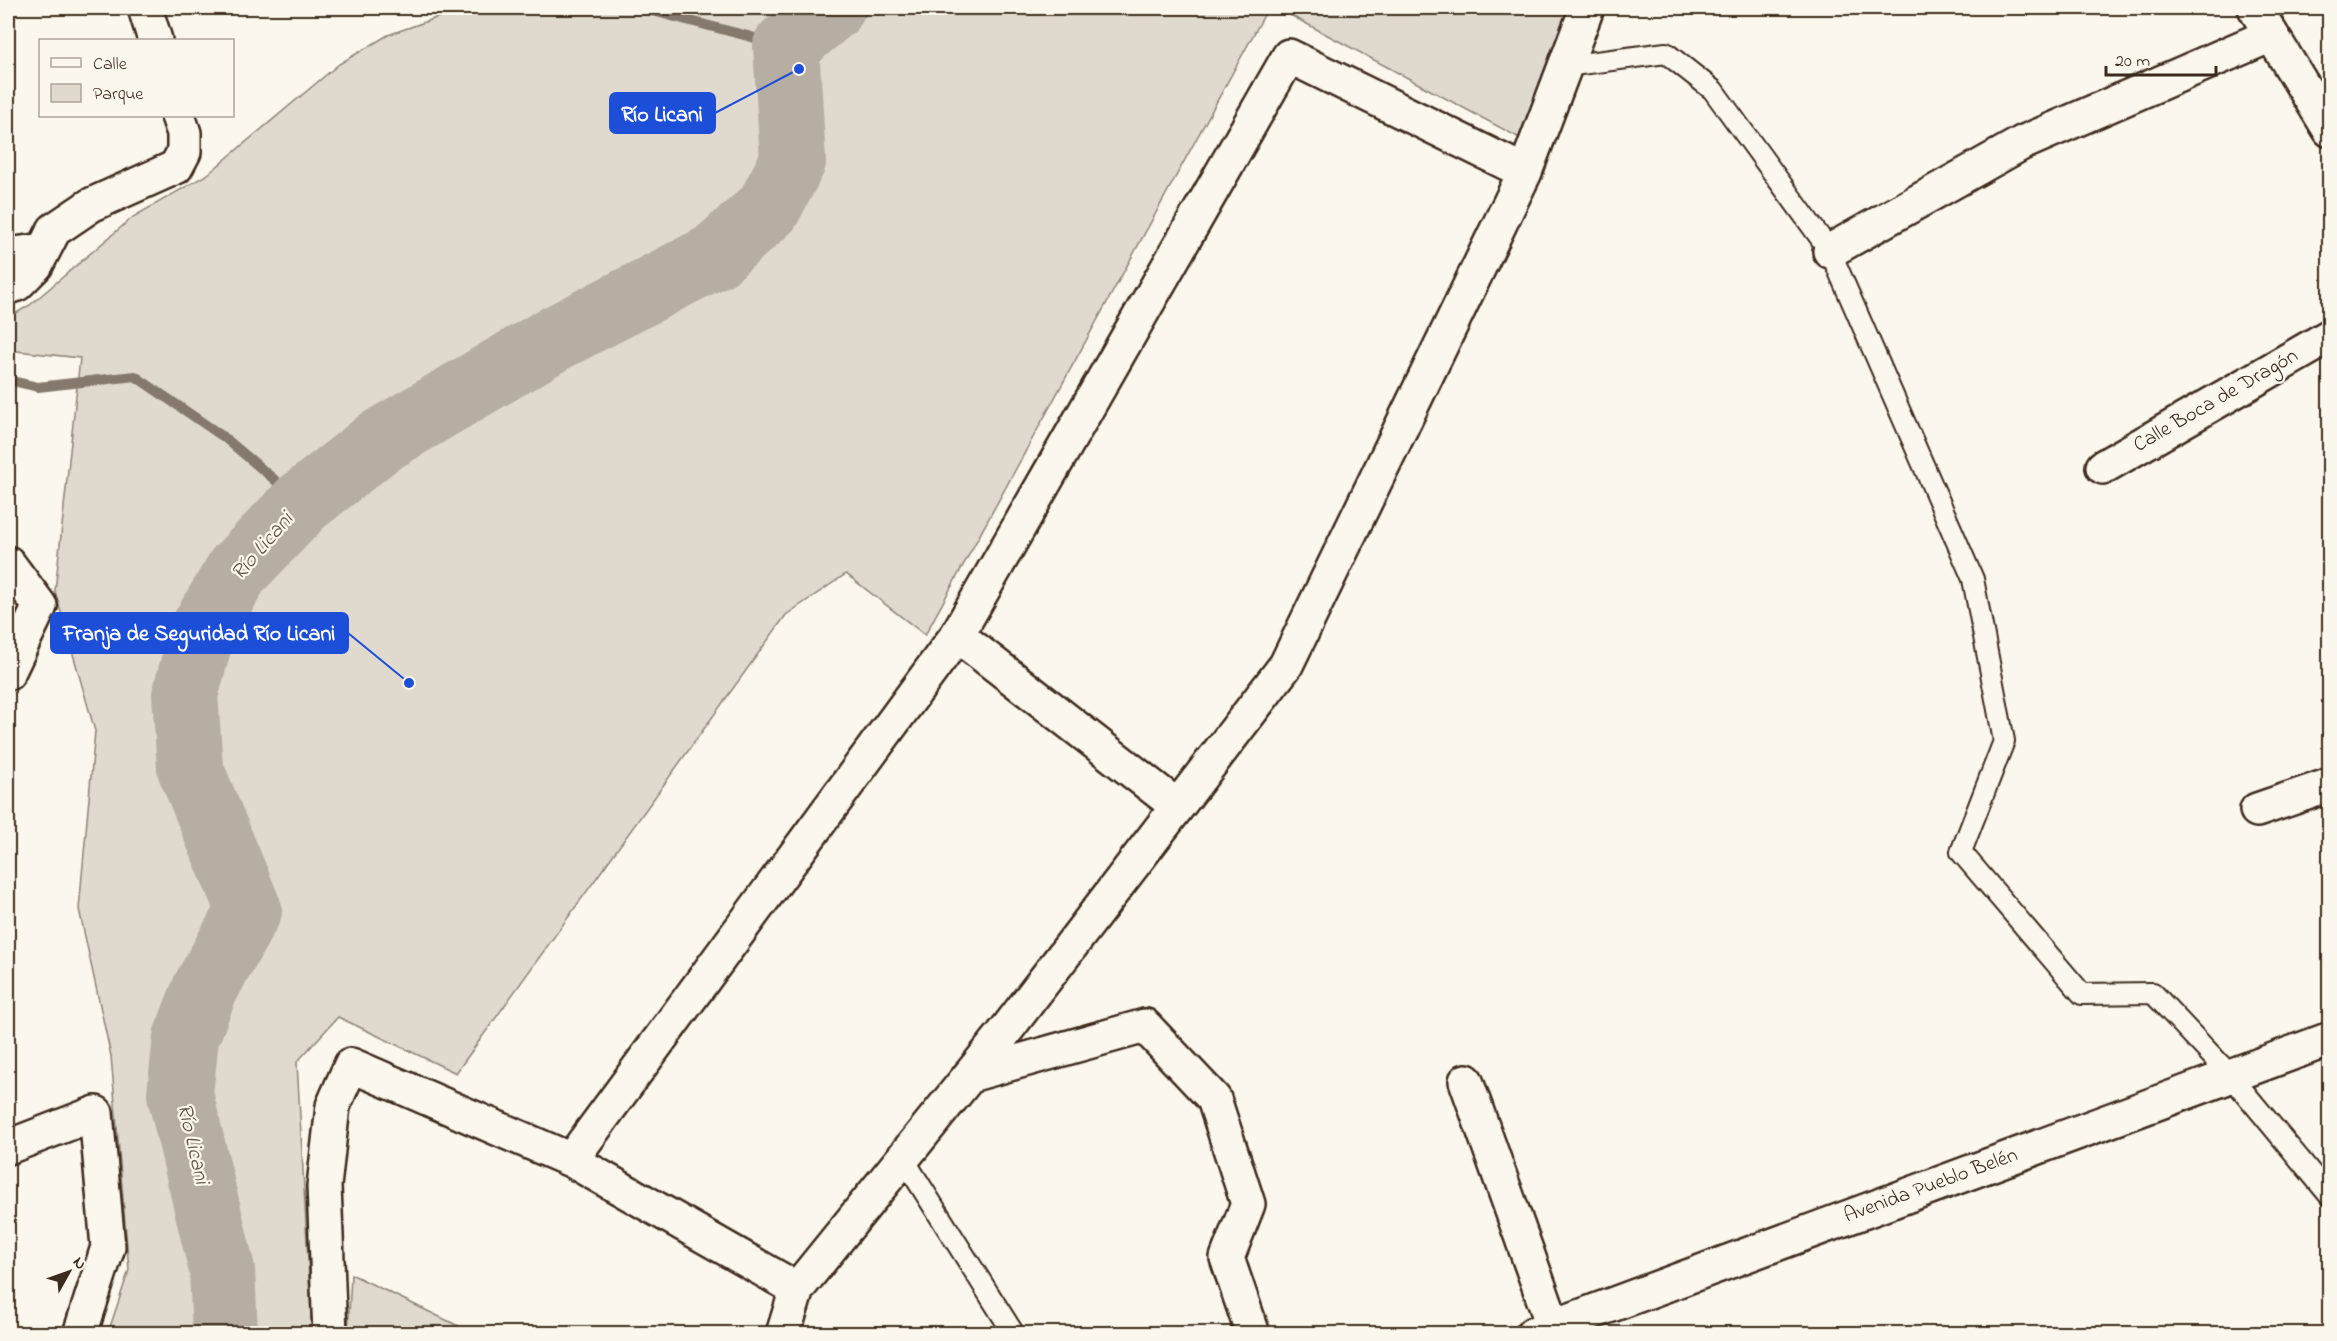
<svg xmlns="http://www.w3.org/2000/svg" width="2337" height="1341" viewBox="0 0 2337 1341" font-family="'Indie Flower',sans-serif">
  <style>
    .green { fill: #dfd9ce; stroke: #8d8276; stroke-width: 1.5 }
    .water { fill: #b6aea2; stroke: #85796d; stroke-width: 1.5 }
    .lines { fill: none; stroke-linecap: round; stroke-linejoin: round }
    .stream { stroke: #85796d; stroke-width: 10 }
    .river { stroke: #b6aea2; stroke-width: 66 }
    .service-casing { stroke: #3b2a1e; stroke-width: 24 }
    .minor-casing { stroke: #3b2a1e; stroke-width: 38 }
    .service { stroke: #fbf7ec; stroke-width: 20 }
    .minor { stroke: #fbf7ec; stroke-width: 33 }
    .labels { text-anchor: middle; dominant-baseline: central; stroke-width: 4.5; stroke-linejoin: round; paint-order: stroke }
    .street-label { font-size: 21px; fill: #3b2a1e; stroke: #fbf7ec }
    .water-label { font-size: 22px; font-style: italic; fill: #605246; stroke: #fbf7ec }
    .leader { fill: none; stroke: #1d4ed8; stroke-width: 2 }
    .callout-dot { fill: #1d4ed8; stroke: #fbf7ec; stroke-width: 2 }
    .callout { fill: #1d4ed8; stroke: #1d4ed8; stroke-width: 2 }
    .callout-label { font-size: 22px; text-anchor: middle; font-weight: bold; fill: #fff }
  </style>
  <rect width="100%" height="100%" fill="#fbf7ec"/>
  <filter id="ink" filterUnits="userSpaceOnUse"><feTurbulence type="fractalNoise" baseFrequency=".0167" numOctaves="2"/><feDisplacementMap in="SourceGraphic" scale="12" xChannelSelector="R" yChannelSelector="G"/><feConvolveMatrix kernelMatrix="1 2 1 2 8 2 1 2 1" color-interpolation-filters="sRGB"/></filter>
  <g filter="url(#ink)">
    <path class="green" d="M456,8H790L785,11L788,92L872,8H1268L925,635L846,574L786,615L456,1073L338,1017L297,1062L312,1333H108L129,1270L111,1056L79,909L95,731L55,591L80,358L8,350V318L30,305L133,217L208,174L339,64L388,35L453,12Z
      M1277,8H1586L1546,152Z
      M351,1274L473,1333H348Z"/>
    <path class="water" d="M790,8H872L787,93L785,11Z"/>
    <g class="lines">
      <path class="stream" d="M641,8L786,46
        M8,380L38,387L135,376L225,438L302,503"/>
      <path class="river" d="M225,1334L222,1270L180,1094L186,1038L205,989L249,910L190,768L185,695L203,629L238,570L302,503L379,442L552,340L715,256L768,209L793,161L786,46L832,8"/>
      <defs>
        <path id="service" d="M1565,66L1666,53L1713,90L1830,251L1973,579L2004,741L1961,852L2082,994L2153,993L2230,1075L2330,1196
          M903,1158L1014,1334"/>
        <path id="minor" d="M145,8L155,40
          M2255,8L2330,130
          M1830,251L2022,143L2271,35
          M8,255L43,250
          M8,287L17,284L36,265L54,230L91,205L176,167L184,152V133L178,116
          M2103,467L2330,336
          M8,563L40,606L8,673
          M957,635L1177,806
          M2257,810L2330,785
          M970,1075L1145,1026L1214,1099L1248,1204L1227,1258L1253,1334
          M1466,1081L1556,1334
          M8,1147L96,1113L108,1247L80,1334
          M571,1160L957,635L1289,56L1525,172
          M330,1334L324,1186L333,1106L351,1065L571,1160L797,1289
          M783,1334L797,1289L1001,1037L1286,665L1525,172L1587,8
          M1533,1334L2330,1039"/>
      </defs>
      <use href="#service" class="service-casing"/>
      <use href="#minor" class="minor-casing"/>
      <use href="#service" class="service"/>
      <use href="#minor" class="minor"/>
    </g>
  </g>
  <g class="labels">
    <g class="street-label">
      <text transform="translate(2216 401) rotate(-30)">Calle Boca de Dragón</text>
      <text transform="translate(1931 1186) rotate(-20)">Avenida Pueblo Belén</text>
    </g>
    <g class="water-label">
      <text transform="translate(263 547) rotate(-49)">Río Licani</text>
      <text transform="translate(192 1144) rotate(77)">Río Licani</text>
    </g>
  </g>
  <path class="leader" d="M799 69L715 113M409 683L348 633"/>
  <g class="callout-dot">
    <circle cx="799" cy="69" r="6"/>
    <circle cx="409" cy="683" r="6"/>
  </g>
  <g class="callout">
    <rect x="610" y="93" width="105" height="40" rx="6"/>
    <rect x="51" y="613" width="297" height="40" rx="6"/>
  </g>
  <g class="callout-label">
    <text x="662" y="121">Río Licani</text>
    <text x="199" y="640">Franja de Seguridad Río Licani</text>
  </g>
  <rect width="2337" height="1341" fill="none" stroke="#fbf7ec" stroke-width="30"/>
  <rect x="15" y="15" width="2307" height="1311" fill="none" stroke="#3b2a1e" stroke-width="2" filter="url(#ink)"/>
  <rect x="39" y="39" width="195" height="78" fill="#fbf7ec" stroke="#aea59a" stroke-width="1.5"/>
  <rect x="51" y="58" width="30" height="9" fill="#fbf7ec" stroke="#aea59a" stroke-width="1.5"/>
  <text x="93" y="69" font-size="18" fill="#3b2a1e">Calle</text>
  <rect x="51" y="84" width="30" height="18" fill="#dfd9ce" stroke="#aea59a" stroke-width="1.5"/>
  <text x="93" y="99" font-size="18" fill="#3b2a1e">Parque</text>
  <g transform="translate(69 1272) rotate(50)" stroke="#fbf7ec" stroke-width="4.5" paint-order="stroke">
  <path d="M0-4.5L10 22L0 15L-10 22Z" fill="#3b2a1e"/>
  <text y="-9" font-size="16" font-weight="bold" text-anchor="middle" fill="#3b2a1e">N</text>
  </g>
  <path d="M2106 66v9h110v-9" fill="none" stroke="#3b2a1e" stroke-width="3"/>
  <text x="2115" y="66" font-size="18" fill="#3b2a1e" stroke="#fbf7ec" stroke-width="4.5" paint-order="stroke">20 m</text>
</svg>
